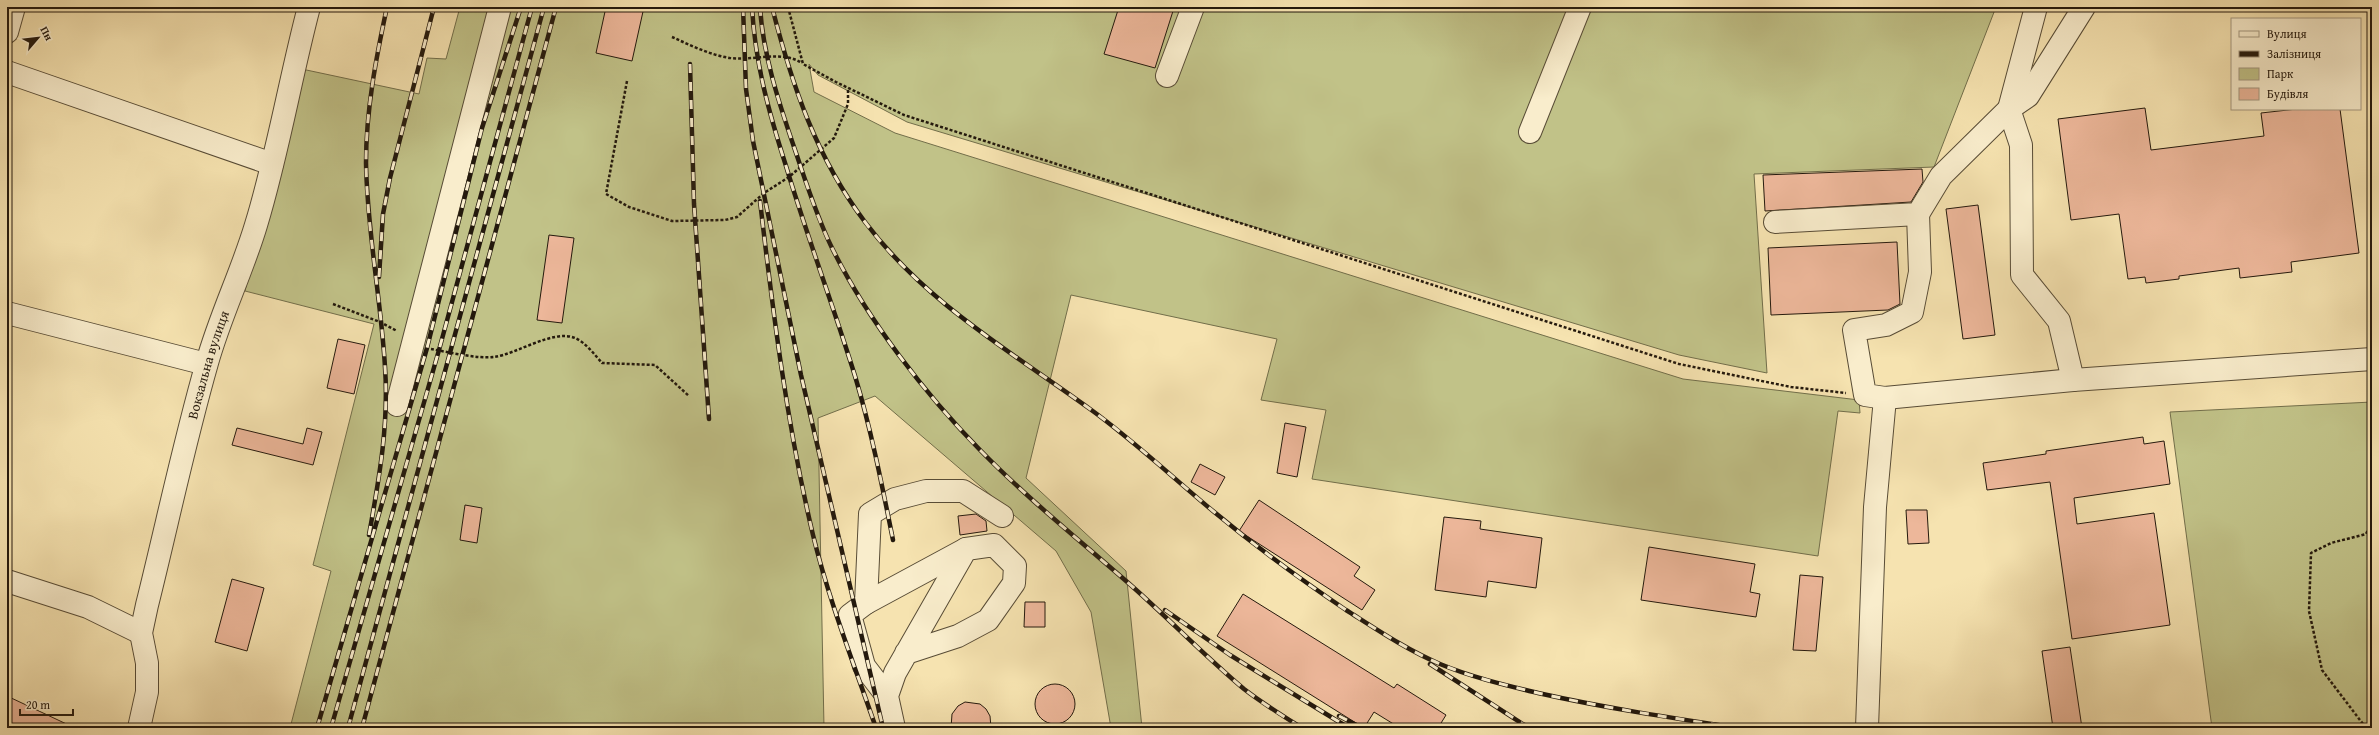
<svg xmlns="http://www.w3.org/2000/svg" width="2379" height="735" viewBox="0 0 2379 735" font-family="'Gentium Book Plus',serif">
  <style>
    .green { fill: #c1c288; stroke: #726e4a }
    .building { fill: #edb79a; stroke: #24190d }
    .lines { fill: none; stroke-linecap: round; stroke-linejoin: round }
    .minor-casing { stroke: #584c36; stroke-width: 24 }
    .path { stroke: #24190d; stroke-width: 2.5; stroke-dasharray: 3 2; stroke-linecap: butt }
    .minor { stroke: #f9edcc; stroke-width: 22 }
    .rail-casing { stroke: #24190d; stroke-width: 4.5 }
    .rail { stroke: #f9edcc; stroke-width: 3; stroke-dasharray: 9; stroke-linecap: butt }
    .labels { text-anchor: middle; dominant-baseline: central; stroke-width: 3.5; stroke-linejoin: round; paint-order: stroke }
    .street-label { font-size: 14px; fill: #24190d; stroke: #f9edcc }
  </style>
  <rect width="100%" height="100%" fill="#f6e3b0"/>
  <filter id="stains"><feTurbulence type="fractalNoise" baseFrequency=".005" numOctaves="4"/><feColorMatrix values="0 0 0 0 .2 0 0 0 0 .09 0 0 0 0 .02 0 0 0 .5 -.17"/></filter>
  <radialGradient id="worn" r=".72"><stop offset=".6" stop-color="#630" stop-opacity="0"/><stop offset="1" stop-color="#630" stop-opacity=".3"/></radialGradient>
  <path class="green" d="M460,7H1996L1934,167L1754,174L1767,373L1679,355L907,122L818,75L809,64L814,92L895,133L1683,379L1859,400L1860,413L1838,411L1818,556L1312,479L1326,410L1261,400L1277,339L1071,295L1026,478L1126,571L1142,728H1111L1091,612L1056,551L875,396L818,418L824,728H290L331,571L313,565L374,324L245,291L297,68L419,94L427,58L446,59Z
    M2372,402V728H2212L2170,412Z"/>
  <path class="building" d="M606,7H644L632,61L596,53Z
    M1119,7H1160L1173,11L1155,68L1104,54Z
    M2145,108L2151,150L2264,136L2261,113L2297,109H2340L2359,253L2291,262L2292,272L2240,278L2239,268L2179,276V279L2146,283L2145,277L2128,279L2119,214L2071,220L2058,119Z
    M1922,169L1923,182L1911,202L1765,211L1763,175Z
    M1978,205L1995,335L1963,339L1946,209Z
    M549,235L574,238L562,323L537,320Z
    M1897,242L1900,304L1888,310L1771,315L1768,248Z
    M338,339L365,345L354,394L327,388Z
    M1285,423L1306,427L1297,477L1277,473Z
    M237,428L303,444L307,428L322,432L313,465L232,445Z
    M2143,437L2144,444L2164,441L2170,484L2074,498L2077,524L2154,513L2170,625L2072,639L2050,482L1987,490L1983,463L2046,454V451Z
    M1200,464L1225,477L1215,495L1191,482Z
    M1259,500L1360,567L1354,576L1375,590L1362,610L1239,531Z
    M465,505L482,508L477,543L460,540Z
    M1906,510H1927L1929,543L1908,544Z
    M976,514L986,521L987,531L960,535L958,516Z
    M1444,517L1481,521L1480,529L1542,538L1536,588L1488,581L1486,597L1435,590Z
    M1649,547L1755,564L1750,592L1760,594L1756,617L1641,600Z
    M1800,575L1823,577L1816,651L1793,650Z
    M232,579L264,588L247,651L215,642Z
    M1243,594L1394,688L1397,684L1446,715L1438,728H1400L1374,712L1364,728L1217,636Z
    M1025,602H1045V627H1024Z
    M2070,647L2082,728H2053L2042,651Z
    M1035 704a20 20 0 1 1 40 0a20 20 0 1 1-40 0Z
    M7,696L75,728H7Z
    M965,702L980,704L986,709L990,716L991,728H951L952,714L958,706Z"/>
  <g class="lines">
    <defs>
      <g id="minor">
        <path d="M2036,7L2009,109L2021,145L2022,275L2059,321L2073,380"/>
        <path d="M7,32L14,7"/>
        <path d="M7,72L272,164"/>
        <path d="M1167,76L1193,7"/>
        <path d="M1530,132L1580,7"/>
        <path d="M1918,214L1920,272L1912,312L1886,325L1854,330L1865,395L1885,398L2073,380L2372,359"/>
        <path d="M1775,222L1918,214L1941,176L2009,109L2028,96L2084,7"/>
        <path d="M7,313L206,364"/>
        <path d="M397,405L500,7"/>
        <path d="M7,581L88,607L141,633"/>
        <path d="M866,603L966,549"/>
        <path d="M887,696L864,666L850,615L866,603L870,514L895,499L926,491H963L1002,516"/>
        <path id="s1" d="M139,728L147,692V663L141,633L147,605C167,525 184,443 207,363C220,316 242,272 256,225C278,153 290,79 309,7"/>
        <path d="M894,728L887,696L895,673L966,549L994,545L1015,566L1014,583L988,620L958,636L906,653"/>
        <path d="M1867,728L1875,507L1885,398"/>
      </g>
    </defs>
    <use href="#minor" class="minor-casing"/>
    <path class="path" d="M788,7L803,64L836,82L904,115L1679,364L1791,387L1846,393
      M672,37C690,45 710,55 730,58C754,61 782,50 802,63
      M627,81L606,194L629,207L672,221L725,220L737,217L764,193L789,177L834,138L848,104V89
      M333,304L380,322L397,331
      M431,349C448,352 477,359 494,357C517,354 553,329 575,338C585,342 595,355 602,363L655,365L689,396
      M2366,728L2322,670L2309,611L2311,553L2331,543L2366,534L2372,522"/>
    <use href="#minor" class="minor"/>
    <defs>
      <path id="rail" d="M743,7L746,89L753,141L801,375L883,728
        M752,7C755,63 769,113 786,166C807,236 833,305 855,376C871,429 882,485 893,540
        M760,7C763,55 779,103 794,147C806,182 816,215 832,248C867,319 925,394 981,451C1029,500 1083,543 1134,588C1171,621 1206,657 1244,689C1262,703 1283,716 1302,728
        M772,7C792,85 816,157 865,222C925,302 1010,351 1090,409C1133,440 1172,477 1213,511C1255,546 1300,579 1346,610C1376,629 1407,650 1440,664C1471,677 1505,685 1538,693C1605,708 1672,718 1739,728
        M690,64L694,204L709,419
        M760,201C773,312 787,426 813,535C829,601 854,664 876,728
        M379,277L383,214L390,178L434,7
        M369,535C379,479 389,425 385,367C381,299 367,231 366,163C366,110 376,58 387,7
        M1165,610L1230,655L1349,728
        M1430,664L1529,728
        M1339,716L1362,728
        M317,728L427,348L482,128L521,7
        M331,728L439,350L532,7
        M348,728L544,7
        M362,728L556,7"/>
    </defs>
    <use href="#rail" class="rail-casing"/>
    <use href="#rail" class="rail"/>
  </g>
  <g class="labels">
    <g class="street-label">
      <text stroke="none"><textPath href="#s1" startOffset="373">Вокзальна вулиця</textPath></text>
    </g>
  </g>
  <rect width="2379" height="735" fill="none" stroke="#f6e3b0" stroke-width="24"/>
  <rect x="8" y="8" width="2363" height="719" fill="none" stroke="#24190d" stroke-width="2"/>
  <rect x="12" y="12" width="2355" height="711" fill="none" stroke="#24190d"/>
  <rect x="2231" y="18" width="130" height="92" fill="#f9edcc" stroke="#a49880"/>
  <rect x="2239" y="31" width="20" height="6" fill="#f9edcc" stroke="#a49880"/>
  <text x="2267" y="38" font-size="12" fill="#24190d">Вулиця</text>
  <rect x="2239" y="51" width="20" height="6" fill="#24190d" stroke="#a49880"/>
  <text x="2267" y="58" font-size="12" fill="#24190d">Залізниця</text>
  <rect x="2239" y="68" width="20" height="12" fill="#c1c288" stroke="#a49880"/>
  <text x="2267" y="78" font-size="12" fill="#24190d">Парк</text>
  <rect x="2239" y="88" width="20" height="12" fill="#edb79a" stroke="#a49880"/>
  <text x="2267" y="98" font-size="12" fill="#24190d">Будівля</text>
  <g transform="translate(38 38) rotate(62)" stroke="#f9edcc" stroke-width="3" paint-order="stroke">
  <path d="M0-3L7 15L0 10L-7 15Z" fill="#24190d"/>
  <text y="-6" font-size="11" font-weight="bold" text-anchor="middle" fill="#24190d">Пн</text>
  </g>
  <path d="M20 709v6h53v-6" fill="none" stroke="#24190d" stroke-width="2"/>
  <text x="26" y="709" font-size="12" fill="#24190d" stroke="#f9edcc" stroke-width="3" paint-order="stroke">20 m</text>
  <rect width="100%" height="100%" filter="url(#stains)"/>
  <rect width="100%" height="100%" fill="url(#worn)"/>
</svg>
